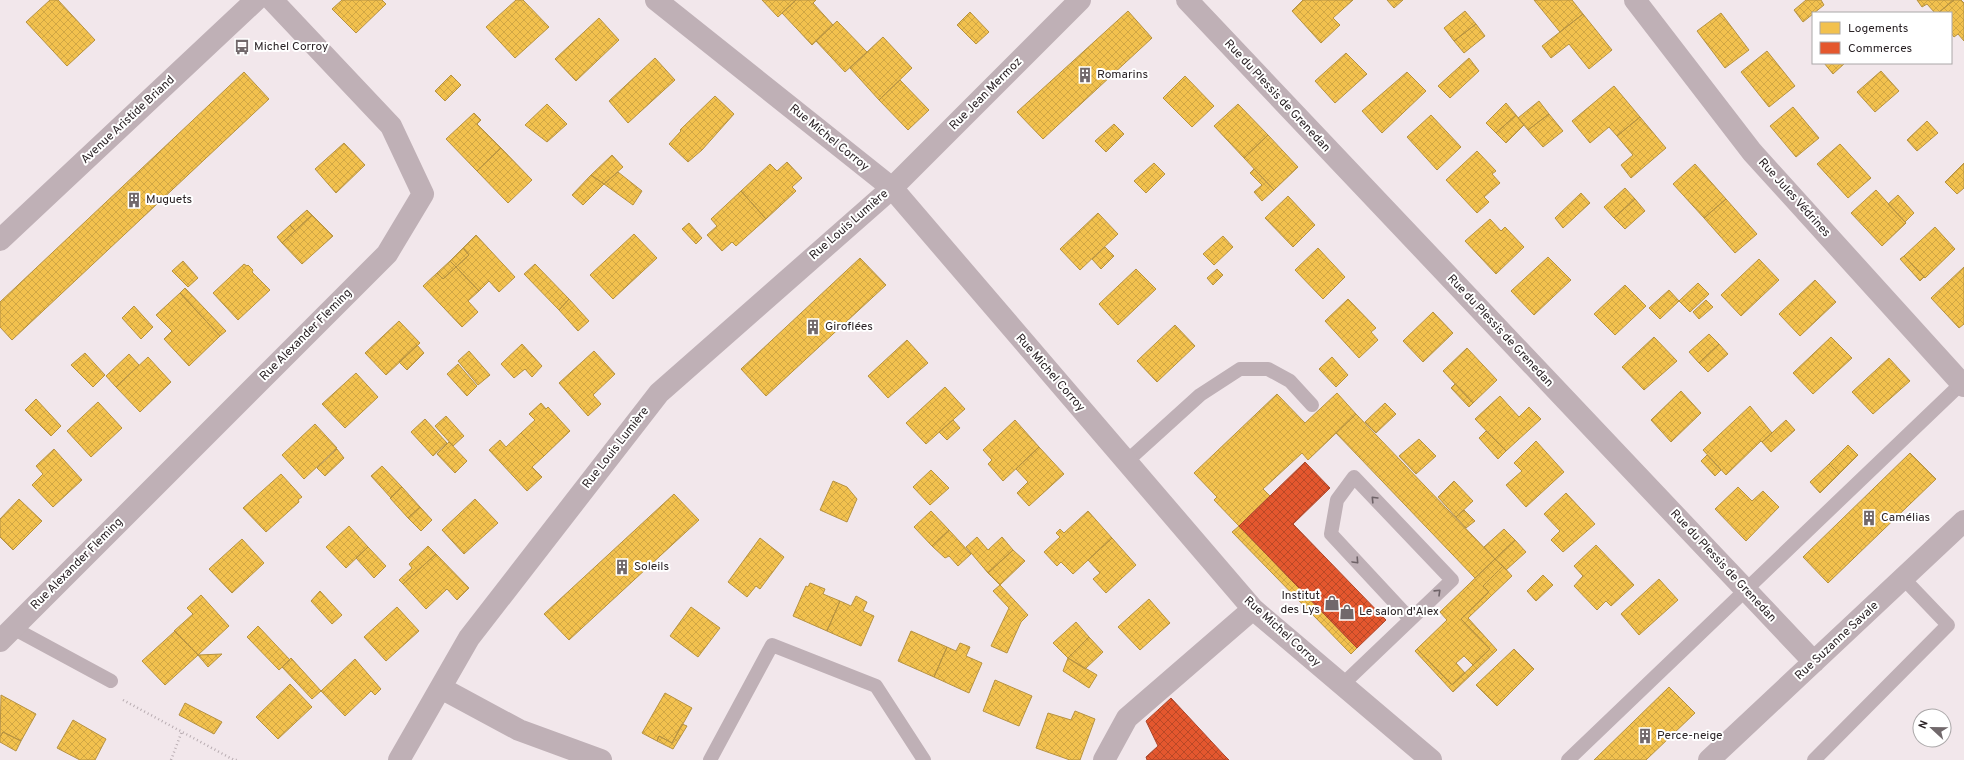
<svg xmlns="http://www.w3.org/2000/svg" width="1964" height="760" viewBox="0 0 1964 760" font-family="Overpass,sans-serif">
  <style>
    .homes { fill: url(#homes-cross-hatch); stroke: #b69242 }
    .shops { fill: url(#shops-cross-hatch); stroke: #ac472c }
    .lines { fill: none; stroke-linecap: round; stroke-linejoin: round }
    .path { stroke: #b8acb1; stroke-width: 2.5; stroke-dasharray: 1 3; stroke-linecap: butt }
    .service { stroke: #bfb0b6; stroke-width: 14 }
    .minor { stroke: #bfb0b6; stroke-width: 22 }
    .oneway { stroke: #6e6267 }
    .labels { text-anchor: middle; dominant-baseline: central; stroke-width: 4; stroke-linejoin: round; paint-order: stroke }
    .poi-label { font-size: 12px; fill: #2b2326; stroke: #fff; text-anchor: start }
    .street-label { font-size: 12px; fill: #2b2326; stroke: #fff }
  </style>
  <defs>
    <pattern id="homes-cross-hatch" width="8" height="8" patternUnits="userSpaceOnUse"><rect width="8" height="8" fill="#f2c14e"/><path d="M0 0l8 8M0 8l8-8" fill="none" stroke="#d0a644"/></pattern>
    <pattern id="shops-cross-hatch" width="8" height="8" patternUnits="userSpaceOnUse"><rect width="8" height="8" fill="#e4572e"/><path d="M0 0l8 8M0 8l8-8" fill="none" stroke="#b94827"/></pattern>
  </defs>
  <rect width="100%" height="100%" fill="#f2e7eb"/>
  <path class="homes" d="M50,0H58L95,40L67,66L26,22Z
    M342,0H382L386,4L356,33L332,9Z
    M516,0H523L549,27L515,58L486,27Z
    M762,0H796L778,17Z
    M796,0H816L813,3L833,25L812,45L782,13Z
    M1303,0H1353L1333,18L1340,25L1321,43L1292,11Z
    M1387,0H1403L1394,8Z
    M1534,0H1572L1583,14L1560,32Z
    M1806,0H1821L1824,5L1803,22L1794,10Z
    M1917,0H1954L1938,13H1935L1927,4L1922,7Z
    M1954,0H1961L1964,3V41L1958,34L1954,37L1951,33V13H1938Z
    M1128,11L1152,38L1043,139L1017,112Z
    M1465,11L1476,24L1454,41L1444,28Z
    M970,12L989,32L976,44L957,25Z
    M1721,13L1749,50L1725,68L1697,31Z
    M1583,14L1612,50L1589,69L1569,44L1551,58L1542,46Z
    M599,18L619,40L576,81L555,59Z
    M837,21L867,52L845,72L816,41Z
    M1476,24L1485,36L1464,53L1454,41Z
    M883,37L912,68L879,100L850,68Z
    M1767,51L1795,86L1769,107L1741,72Z
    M1346,53L1367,74L1335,103L1315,81Z
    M655,58L675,80L628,123L609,101Z
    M1469,58L1479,71L1450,98L1438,86Z
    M1824,63H1845L1833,74Z
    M1881,71L1899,91L1875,112L1857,92Z
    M244,72L269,99L12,340L0,327V302Z
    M1407,72L1426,91L1382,133L1362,111Z
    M451,75L461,85L445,101L435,91Z
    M1185,76L1214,106L1192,127L1163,98Z
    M900,80L929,110L908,130L879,100Z
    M1614,86L1640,117L1617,136L1609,127L1590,143L1572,121Z
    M715,96L734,114L702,150L688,162L669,144L681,131L680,130Z
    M1539,101L1549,114L1528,130L1518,118Z
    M1506,103L1516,115L1496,133L1486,123Z
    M547,104L567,124L547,142L525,125Z
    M1238,104L1268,135L1244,158L1214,126Z
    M1793,107L1819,138L1796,157L1770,126Z
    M474,113L481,120L477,124L501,148L477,171L446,139Z
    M1549,114L1563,131L1543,147L1528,130Z
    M1431,115L1461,147L1437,170L1407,137Z
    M1516,115L1524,125L1506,143L1496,133Z
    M1640,117L1666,148L1631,178L1621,165L1633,155L1617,136Z
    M1927,121L1938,133L1917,151L1907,140Z
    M1114,124L1124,134L1106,152L1095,141Z
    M1268,135L1298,167L1274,190L1244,158Z
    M344,143L365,165L336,193L315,169Z
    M1840,144L1871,178L1848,198L1817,164Z
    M501,148L532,180L508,203L477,171Z
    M1477,151L1496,171L1492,174L1500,183L1484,197L1489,202L1477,213L1446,180Z
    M612,155L623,167L604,184L591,175Z
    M787,162L802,178L792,187L796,191L766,219L741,191L770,164L777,171Z
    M1154,163L1165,174L1146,193L1134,181Z
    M1964,163V188L1957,194L1945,182Z
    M1695,164L1726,199L1704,218L1673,184Z
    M1254,169L1274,190L1262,201L1254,192L1262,185L1250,173Z
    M618,172L642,191L633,205L604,184Z
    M591,175L604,184L583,205L572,195Z
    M1625,188L1635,199L1614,218L1604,207Z
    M1876,190L1906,223L1882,246L1851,213Z
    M741,191L766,219L736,246L732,242L722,251L707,235L717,226L711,219Z
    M1581,193L1590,203L1563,228L1555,218Z
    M1898,195L1914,213L1905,222L1888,204Z
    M1288,196L1315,225L1293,247L1265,218Z
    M1635,199L1645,211L1625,229L1614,218Z
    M1726,199L1757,234L1735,253L1704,218Z
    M307,210L312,215L295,231L290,225Z
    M1098,213L1118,234L1080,270L1060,249Z
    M312,215L333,236L302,264L282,243Z
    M1490,219L1501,231L1505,227L1524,247L1496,274L1465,241Z
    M689,223L702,238L696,244L682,229Z
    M290,225L295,231L282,243L277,237Z
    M1935,227L1955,249L1925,278L1904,256Z
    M634,234L657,258L613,299L590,275Z
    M476,235L515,277L499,292L489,281L479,291L456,267L469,255L463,248Z
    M1223,236L1233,247L1214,265L1203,254Z
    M1105,247L1114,256L1101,269L1092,259Z
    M463,248L469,255L456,267L450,261Z
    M1318,248L1345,277L1323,299L1295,270Z
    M1904,256L1924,277L1920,281L1900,259Z
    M1548,257L1571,280L1534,315L1511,291Z
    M860,258L886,285L766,396L741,369Z
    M1759,259L1779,280L1741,316L1721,295Z
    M183,261L198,278L188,287L172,271Z
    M450,261L456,267L443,279L437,273Z
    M244,264L247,266L248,265L253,270L252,272L270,290L238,320L213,293Z
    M535,264L569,299L559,310L524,274Z
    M456,267L479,291L468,301L478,312L462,327L423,286L437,273L443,279Z
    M1964,267V324L1959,328L1931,298Z
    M1136,269L1156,289L1118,325L1099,304Z
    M1217,269L1223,275L1213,285L1207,278Z
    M1815,280L1836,302L1800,336L1779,314Z
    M1698,283L1709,294L1690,312L1679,301Z
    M1625,285L1646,306L1615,335L1594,314Z
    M185,288L226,331L220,336L180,293Z
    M1669,290L1679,301L1660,319L1649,308Z
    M180,293L220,336L189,366L164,339L172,331L156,315Z
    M569,299L589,321L578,331L559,310Z
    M1348,299L1376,328L1371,332L1378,340L1359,358L1325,321Z
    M1706,300L1713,307L1699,319L1693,312Z
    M134,306L153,327L141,339L122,318Z
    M1433,312L1453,333L1423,362L1403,341Z
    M399,321L420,343L386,375L365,353Z
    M1175,325L1195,346L1157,382L1137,361Z
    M1709,334L1719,344L1699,363L1689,352Z
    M1654,337L1677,361L1644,390L1622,367Z
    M1831,337L1852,358L1813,394L1793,373Z
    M907,340L928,363L888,398L868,376Z
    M522,344L542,366L532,377L525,369L514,378L501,364Z
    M1719,344L1728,354L1708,372L1699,363Z
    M417,345L424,353L407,370L399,362Z
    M1467,348L1497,380L1473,403L1443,371Z
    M469,351L490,375L478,385L458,361Z
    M594,351L615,374L593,395L601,404L588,416L559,383Z
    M85,353L105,375L93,387L71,365Z
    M129,354L139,365L116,387L106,376Z
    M148,357L171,382L140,412L116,387Z
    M1332,357L1348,375L1336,387L1319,369Z
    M1889,358L1910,381L1873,414L1852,392Z
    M458,364L477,386L467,396L447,374Z
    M356,373L378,397L345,428L322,404Z
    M1455,384L1473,403L1469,407L1451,388Z
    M945,387L965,409L926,444L906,423Z
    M1681,391L1701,413L1671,442L1651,420Z
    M1337,393L1356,414L1308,460L1302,453L1263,489L1270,496L1239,526L1214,500L1217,497L1194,473L1277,394L1305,423Z
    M1500,396L1519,417L1529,407L1541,419L1506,451L1475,419Z
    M36,399L61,426L51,436L25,410Z
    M98,402L122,428L91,457L67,431Z
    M541,403L546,409L548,407L570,431L544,456L521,433L535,420L529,414Z
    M1385,403L1396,414L1376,433L1365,422Z
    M1750,406L1772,433L1762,442L1761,441L1726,475L1703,450Z
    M1356,414L1495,559L1475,578L1336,433Z
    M446,416L464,436L453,446L435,426Z
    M425,419L447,443L433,456L411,432Z
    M953,420L960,428L947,440L939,432Z
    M1015,420L1039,447L1003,481L988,464L992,460L983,450Z
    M1786,420L1795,430L1771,452L1762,442Z
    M315,424L337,448L304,479L282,455Z
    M1486,431L1506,451L1498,459L1479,438Z
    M521,433L544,456L532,467L542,477L527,491L489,450L500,440L506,447Z
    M1419,439L1436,456L1416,474L1399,456Z
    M1536,441L1564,472L1526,507L1506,485L1522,471L1514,463Z
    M449,442L467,461L455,473L437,454Z
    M1848,445L1858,455L1839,474L1829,464Z
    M1039,447L1064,474L1029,506L1017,493L1028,482L1016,469Z
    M54,449L82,480L53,507L32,485L43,474L36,466Z
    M337,449L344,458L325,476L317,468Z
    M1910,453L1936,479L1828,583L1803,557Z
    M1707,455L1721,470L1715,476L1701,461Z
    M1829,464L1839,474L1820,493L1810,482Z
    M382,466L402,487L391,498L371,476Z
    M931,470L949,488L930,505L913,487Z
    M281,474L302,497L298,500L299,502L266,532L243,508Z
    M833,481L847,487L857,499L847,522L820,510Z
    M1454,481L1473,501L1456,517L1438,497Z
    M402,487L420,507L408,518L390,498Z
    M1738,487L1752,501L1763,491L1779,507L1746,541L1715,509Z
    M1566,493L1595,524L1563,552L1551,540L1560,531L1544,514Z
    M674,494L699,520L569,640L544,614Z
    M19,499L42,521L13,550L0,537V519Z
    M475,499L498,523L464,554L442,530Z
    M420,507L432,520L421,531L408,518Z
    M1464,510L1475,521L1466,528L1456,517Z
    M931,511L949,530L932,546L914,527Z
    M1088,511L1112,538L1073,574L1061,562L1057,566L1044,552L1060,537L1056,533L1060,529L1064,533Z
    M349,526L368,547L346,568L326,547Z
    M1239,526L1357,648L1351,654L1232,532Z
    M1504,529L1515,540L1495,559L1484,547Z
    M949,530L971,554L958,566L949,556L945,558L932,546Z
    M977,537L988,550L1002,537L1013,550L988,573L966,547Z
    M760,538L784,557L760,589L756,586L747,597L728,582Z
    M1112,538L1136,565L1106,593L1093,579L1100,573L1088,560Z
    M242,539L264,563L232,593L209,569Z
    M1515,540L1526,552L1506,570L1495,559Z
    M1596,545L1634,585L1611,606L1606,601L1597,610L1574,586L1583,576L1574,566Z
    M428,546L436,554L403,584L399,580L412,568L409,564Z
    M368,547L386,566L374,578L356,558Z
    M1013,550L1025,561L1000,585L988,573Z
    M436,554L469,588L457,600L447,589L426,609L403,584Z
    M1495,559L1503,566L1483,586L1489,592L1461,619L1490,649L1473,665L1464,656L1456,663L1465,673L1452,685L1417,649L1447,620L1440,612Z
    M1503,566L1512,576L1468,618L1497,650L1453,692L1415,651L1417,649L1452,685L1473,665L1490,649L1461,619L1489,592L1483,586Z
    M1543,575L1553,585L1536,601L1527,591Z
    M1659,579L1678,600L1639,635L1621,614Z
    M810,583L825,589L823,594L840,601L827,631L793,616L806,586L808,587Z
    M1000,585L1028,615L1021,622L1007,653L991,646L1009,608L993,591Z
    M320,591L342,615L332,624L311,601Z
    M201,595L229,626L198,655L174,631L193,614L187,608Z
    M856,596L867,602L863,611L874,616L861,646L827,631L840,601L851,606Z
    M1149,599L1170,623L1140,650L1118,627Z
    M397,607L419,631L386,661L364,637Z
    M691,607L720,628L698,657L670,636Z
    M1076,622L1089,637L1068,658L1053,643Z
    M258,626L290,660L279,670L247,637Z
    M175,631L198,655L165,685L142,661Z
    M911,631L947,647L934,677L898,661Z
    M1089,637L1103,652L1085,669L1068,658Z
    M960,643L970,647L966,656L982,663L969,693L934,677L947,647L956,651Z
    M1514,649L1534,669L1497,706L1476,685Z
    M222,654L208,667L198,655Z
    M291,658L321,691L312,699L282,667Z
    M1068,658L1097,675L1089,688L1063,671Z
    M355,659L381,689L375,695L371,691L345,716L321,691Z
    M995,680L1032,696L1019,726L983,711Z
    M290,684L312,707L278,739L256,717Z
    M1669,687L1695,713L1646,760H1594Z
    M665,693L692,708L672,743L659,736L657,741L642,733Z
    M1,695L36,714L21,741L3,732L0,737Z
    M185,703L222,722L214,734L179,715Z
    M1075,711L1095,719L1080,760H1070L1036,748L1048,713L1071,720Z
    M73,720L106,739L95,760H80L57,748Z
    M682,724L687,726L673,749L657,741L659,736L672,743Z
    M3,732L21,741L16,751L0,742V737Z"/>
  <path class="shops" d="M1305,462L1330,488L1293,524L1386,620L1357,648L1239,526Z
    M1171,698L1224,755L1229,760H1147L1146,757L1158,746L1146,721Z"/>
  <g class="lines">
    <path class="path" d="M123,700L234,760H239
      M171,760L182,731"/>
    <path class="service" d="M1126,462L1200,395L1240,369H1268L1290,381L1312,405
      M13,628L111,681
      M1342,685C1379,650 1415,615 1452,580L1354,477L1337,500L1331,534L1410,619
      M710,760L772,645L876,686L924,760
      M1568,760L1964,381
      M1814,760L1948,625L1903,578"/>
    <path class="minor" d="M656,0L892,188L1253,609L1431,760
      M1187,0L1814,662
      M1635,0L1752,152L1964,386
      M0,240L256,0
      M0,641L387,254L423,194L391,126L272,0
      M441,688L519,730L601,760
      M399,760L469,638L659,393L892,188L1080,0
      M1104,760L1127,718L1253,609
      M1709,760L1964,521"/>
  </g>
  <defs><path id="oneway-chevron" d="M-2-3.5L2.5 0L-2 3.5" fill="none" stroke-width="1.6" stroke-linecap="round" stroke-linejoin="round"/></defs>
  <g class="oneway">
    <use href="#oneway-chevron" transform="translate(1374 499) rotate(-134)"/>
    <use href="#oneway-chevron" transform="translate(1356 561) rotate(47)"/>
    <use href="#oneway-chevron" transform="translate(1438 592) rotate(-44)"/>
  </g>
  <defs>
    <symbol id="bus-bare" viewBox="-9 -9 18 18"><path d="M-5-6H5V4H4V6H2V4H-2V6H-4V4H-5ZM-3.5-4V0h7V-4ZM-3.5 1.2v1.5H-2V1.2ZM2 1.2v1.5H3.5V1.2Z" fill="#71686b" stroke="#fff" stroke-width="2.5" paint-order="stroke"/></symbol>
    <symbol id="building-bare" viewBox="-9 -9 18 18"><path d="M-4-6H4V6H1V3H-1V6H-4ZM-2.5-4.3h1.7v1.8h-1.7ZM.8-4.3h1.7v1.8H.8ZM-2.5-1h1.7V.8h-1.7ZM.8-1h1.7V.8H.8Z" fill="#71686b" stroke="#fff" stroke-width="2.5" paint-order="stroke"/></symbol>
    <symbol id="shop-bare" viewBox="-9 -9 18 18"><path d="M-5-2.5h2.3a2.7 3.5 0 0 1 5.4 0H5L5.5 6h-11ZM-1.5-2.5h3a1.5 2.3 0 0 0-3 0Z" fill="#71686b" stroke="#fff" stroke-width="2.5" paint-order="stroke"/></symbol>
  </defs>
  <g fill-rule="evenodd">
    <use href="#bus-bare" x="231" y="36" width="22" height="22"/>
    <use href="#building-bare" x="1074" y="64" width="22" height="22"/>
    <use href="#building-bare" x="123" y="189" width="22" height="22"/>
    <use href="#building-bare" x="802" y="316" width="22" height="22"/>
    <use href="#building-bare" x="1858" y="507" width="22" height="22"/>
    <use href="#building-bare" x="611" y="556" width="22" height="22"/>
    <use href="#shop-bare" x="1321" y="592" width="22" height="22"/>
    <use href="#shop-bare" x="1336" y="601" width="22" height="22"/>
    <use href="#building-bare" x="1634" y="725" width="22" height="22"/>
  </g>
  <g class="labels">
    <g class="poi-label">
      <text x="254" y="47">Michel Corroy</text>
      <text x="1097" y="75">Romarins</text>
      <text x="146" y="200">Muguets</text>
      <text x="825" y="327">Giroflées</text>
      <text x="1881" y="518">Camélias</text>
      <text x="634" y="567">Soleils</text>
      <text x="1320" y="596" text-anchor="end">Institut<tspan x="1320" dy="14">des Lys</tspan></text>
      <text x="1359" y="612">Le salon d'Alex</text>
      <text x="1657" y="736">Perce-neige</text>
    </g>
    <g class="street-label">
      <text transform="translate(986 94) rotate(-45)">Rue Jean Mermoz</text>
      <text transform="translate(1277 96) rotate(47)">Rue du Plessis de Grenedan</text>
      <text transform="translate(128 120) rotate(-43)">Avenue Aristide Briand</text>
      <text transform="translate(829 138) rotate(39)">Rue Michel Corroy</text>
      <text transform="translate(1794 198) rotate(48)">Rue Jules Védrines</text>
      <text transform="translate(849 225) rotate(-41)">Rue Louis Lumière</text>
      <text transform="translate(1500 331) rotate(47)">Rue du Plessis de Grenedan</text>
      <text transform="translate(306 335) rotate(-45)">Rue Alexander Fleming</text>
      <text transform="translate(1050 373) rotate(49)">Rue Michel Corroy</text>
      <text transform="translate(616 448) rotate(-52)">Rue Louis Lumière</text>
      <text transform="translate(77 564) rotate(-45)">Rue Alexander Fleming</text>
      <text transform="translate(1723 566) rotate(47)">Rue du Plessis de Grenedan</text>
      <text transform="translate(1282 632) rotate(42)">Rue Michel Corroy</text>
      <text transform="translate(1837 641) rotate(-43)">Rue Suzanne Savale</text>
    </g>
  </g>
  <rect x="1812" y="12" width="140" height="52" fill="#ffffff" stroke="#aaa7a8"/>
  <rect x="1820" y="22" width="20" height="12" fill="#f2c14e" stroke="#aaa7a8"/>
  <text x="1848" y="32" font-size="12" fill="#2b2326">Logements</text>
  <rect x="1820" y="42" width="20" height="12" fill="#e4572e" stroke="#aaa7a8"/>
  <text x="1848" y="52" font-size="12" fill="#2b2326">Commerces</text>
  <g transform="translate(1932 728) rotate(292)"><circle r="19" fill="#ffffff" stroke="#aaa7a8"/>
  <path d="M0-3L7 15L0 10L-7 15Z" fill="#71686b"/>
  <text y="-6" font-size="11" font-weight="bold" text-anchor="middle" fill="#2b2326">N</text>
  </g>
</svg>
